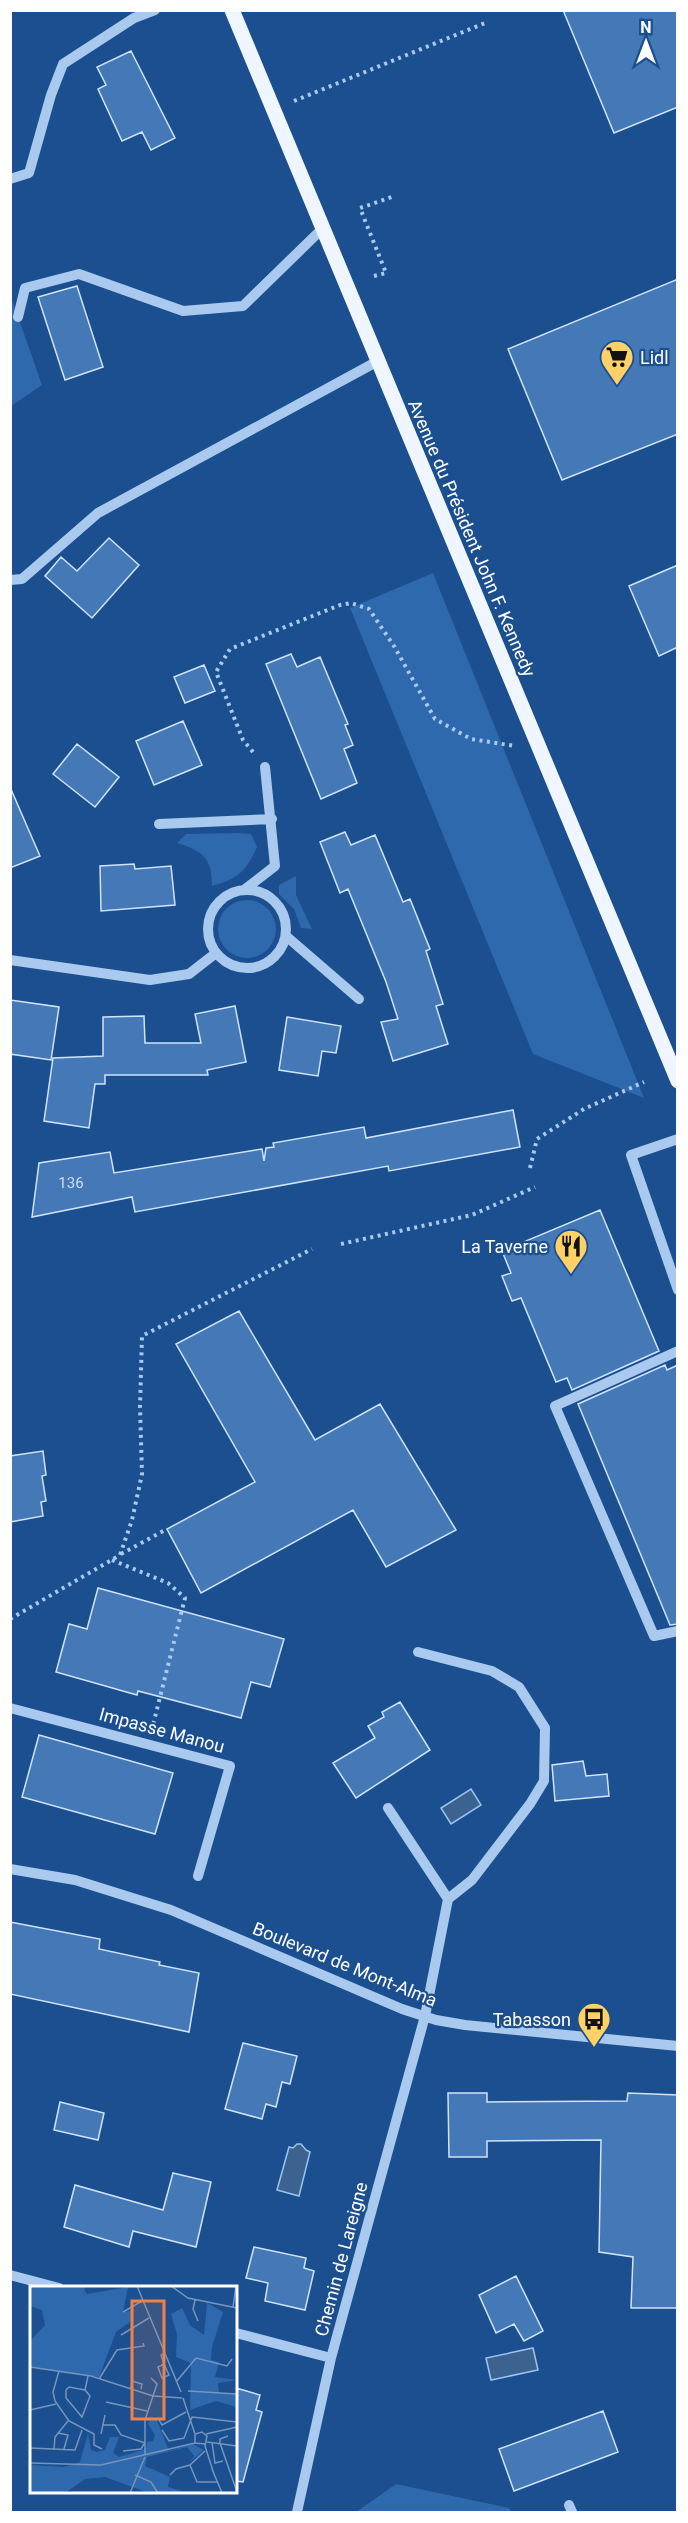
<svg xmlns="http://www.w3.org/2000/svg" width="688" height="2523" viewBox="0 0 688 2523" font-family="Roboto,sans-serif">
  <style>
    .green { fill: #2e69ad }
    .water { fill: #3c6290; stroke: #9cc4f0; stroke-width: 1.5 }
    .building { fill: #4478b7; stroke: #cfe3fa; stroke-width: 1.5 }
    .lines { fill: none; stroke-linecap: round; stroke-linejoin: round }
    .path { stroke: #a9c9ee; stroke-width: 4; stroke-dasharray: 3 4.5; stroke-linecap: butt }
    .minor { stroke: #a9c9ee; stroke-width: 10 }
    .major { stroke: #f0f6ff; stroke-width: 15 }
    .labels { text-anchor: middle; dominant-baseline: central; stroke-width: 4.5; stroke-linejoin: round; paint-order: stroke }
    .number-label { font-size: 15px; fill: #d0dded }
    .poi-label { font-size: 18px; fill: #fff; stroke: #1b4f8f; text-anchor: end }
    .street-label { font-size: 18px; fill: #fff; stroke: #1b4f8f }
    .inset-road { fill: none; stroke: #7695bc; stroke-width: 1.5 }
    .view { fill: #ee8249; fill-opacity: 0.15; stroke: #ee8249; stroke-width: 3 }
    .inset-edge { fill: none; stroke: #fff; stroke-width: 3 }
  </style>
  <rect width="100%" height="100%" fill="#1b4f8f"/>
  <path class="green" d="M10,294L42,385L11,406H10Z
    M433,573L644,1098L533,1054L350,608Z
    M237,833L251,834L257,847C246,871 238,879 212,886C212,858 203,851 177,843L186,834Z
    M296,876V895L312,929L301,928L294,909L279,894V885Z
    M218 929a29 29 0 1 1 58 0a29 29 0 1 1-58 0Z
    M396,2484L509,2508L511,2512H356Z"/>
  <path class="water" d="M471,1789L481,1805L451,1824L441,1808Z
    M297,2144H301L306,2150L310,2152L299,2196L277,2190L289,2147L293,2148Z
    M533,2348L538,2370L491,2380L486,2358Z"/>
  <path class="building" d="M563,10H678V107L614,133Z
    M131,51L175,138L151,150L142,132L122,141L98,89L106,85L97,67Z
    M678,279V434L562,480L508,349Z
    M77,286L103,367L65,380L38,297Z
    M109,538L139,565L92,618L45,576L61,557L77,571Z
    M678,565V647L659,656L629,586Z
    M291,654L297,667L320,657L348,724L345,725L353,745L344,749L357,783L321,799L266,664Z
    M204,665L215,691L185,703L174,677Z
    M183,721L202,765L154,785L136,741Z
    M77,744L119,777L95,807L53,774Z
    M10,787L40,856L10,868Z
    M345,832L351,845L375,835L403,902L410,899L430,949L426,951L443,1004L436,1006L448,1044L393,1061L381,1022L398,1019L386,982L348,889L340,893L320,842Z
    M134,864L135,869L171,866L175,905L101,911L100,866Z
    M10,1000L59,1007L51,1060L10,1054Z
    M235,1006L246,1062L207,1070L208,1075H105V1084H95L89,1128L44,1121L53,1058L103,1056V1017L144,1016L145,1043H201L195,1014Z
    M287,1017L341,1026L336,1053L322,1051L318,1076L279,1070Z
    M513,1110L520,1147L389,1171L388,1166L135,1212L132,1197L32,1217L39,1163L110,1152L114,1173L262,1149L264,1161L266,1148L274,1147L273,1143L364,1127L366,1138Z
    M600,1210L659,1351L572,1390L567,1378L556,1382L521,1298L512,1301L502,1276L511,1273L502,1251Z
    M239,1311L315,1440L380,1404L456,1530L386,1567L353,1510L201,1593L167,1529L255,1482L176,1344Z
    M665,1365L667,1370L678,1365V1624L670,1625L578,1404Z
    M43,1451L46,1475L42,1476L46,1501L41,1502L43,1516L10,1522V1456Z
    M98,1588L284,1639L270,1687L251,1682L241,1718L138,1691L137,1695L56,1672L69,1624L87,1629Z
    M400,1702L430,1750L356,1798L333,1763L375,1738L368,1726L384,1717L382,1712Z
    M39,1735L173,1773L155,1834L22,1797Z
    M583,1761L586,1776L607,1774L609,1796L555,1801L552,1765Z
    M10,1922L100,1939L99,1949L160,1962L159,1965L199,1973L189,2032L10,1994Z
    M243,2043L297,2056L290,2084L282,2082L276,2107L266,2104L262,2119L225,2109Z
    M448,2093H487V2102L627,2101L628,2093L678,2095V2308H631L633,2257L599,2252L601,2140L487,2141V2157H449Z
    M60,2102L104,2113L98,2140L54,2130Z
    M173,2173L211,2182L196,2247L133,2231L129,2247L64,2227L75,2185L163,2210Z
    M254,2247L306,2258L304,2268L314,2271L305,2310L265,2301L268,2283L246,2278Z
    M516,2276L543,2331L524,2341L514,2324L496,2333L479,2295Z
    M236,2388L260,2395L256,2410L262,2412L243,2482L236,2481Z
    M603,2411L618,2452L514,2491L499,2449Z"/>
  <g class="lines">
    <path class="path" d="M294,101L485,23
      M374,276L386,273L360,208L392,197
      M253,752L243,740L216,672L230,649L340,605L351,603L369,609L394,646L435,719L471,739L515,746
      M530,1168L537,1139L584,1109L644,1082
      M341,1244L472,1215L535,1187
      M121,1554L167,1529
      M112,1560L168,1583L185,1598L153,1725
      M10,1619L120,1555L132,1520L142,1474L140,1407L142,1336L312,1249"/>
    <path class="minor" d="M10,179L29,173L51,95L63,64L134,18L155,10
      M18,317L25,288L79,274L183,311L243,306L323,228
      M10,580L22,579L98,513L378,361
      M159,824L272,819
      M208 929a39 39 0 1 1 78 0a39 39 0 1 1-78 0Z
      M244,890L275,866L265,767
      M286,936L359,999
      M10,960L150,980L189,974L216,953
      M678,1139L631,1155L678,1290
      M678,1351L555,1406L654,1636L678,1631
      M10,1708L230,1766L198,1876
      M388,1808L448,1899
      M10,1869L75,1880L171,1910L402,2009L436,2020L465,2025L678,2046
      M10,2275L59,2288
      M236,2333L331,2358
      M569,2505L572,2512
      M297,2512L331,2358L425,2016L448,1899L472,1880L530,1804L544,1781L545,1728L519,1687L492,1671L418,1652"/>
    <path class="major" d="M232,10L678,1081"/>
  </g>
  <defs>
    <symbol id="supermarket-pin" viewBox="-11 -11 22 30"><path d="M0 17L-7.5 6A9.5 9.5 0 1 1 7.5 6Z" fill="#ffd166" stroke="#1b4f8f"/><path d="M-6-5.5h2.5l.6 2H6L4.5 2H-2.5L-4.4-4H-6ZM-1.5 3.2a1.3 1.3 0 1 0 .1 0ZM3 3.2a1.3 1.3 0 1 0 .1 0Z" fill="#111"/></symbol>
    <symbol id="restaurant-pin" viewBox="-11 -11 22 30"><path d="M0 17L-7.5 6A9.5 9.5 0 1 1 7.5 6Z" fill="#ffd166" stroke="#1b4f8f"/><path d="M-5-6h1v4h1v-4h1v4h1v-4h1v5L-1.5 .5V6h-2V.5L-5-1ZM5-6V6H3V1.5H1.5Q1.5-4 5-6Z" fill="#111"/></symbol>
    <symbol id="bus-pin" viewBox="-11 -11 22 30"><path d="M0 17L-7.5 6A9.5 9.5 0 1 1 7.5 6Z" fill="#ffd166" stroke="#1b4f8f"/><path d="M-5-6H5V4H4V6H2V4H-2V6H-4V4H-5ZM-3.5-4V0h7V-4ZM-3.5 1.2v1.5H-2V1.2ZM2 1.2v1.5H3.5V1.2Z" fill="#111"/></symbol>
  </defs>
  <g fill-rule="evenodd">
    <use href="#supermarket-pin" x="598" y="338" width="38" height="52"/>
    <use href="#restaurant-pin" x="552" y="1227" width="38" height="52"/>
    <use href="#bus-pin" x="575" y="2000" width="38" height="52"/>
  </g>
  <g class="labels">
    <g class="number-label">
      <text x="71" y="1183">136</text>
    </g>
    <g class="poi-label">
      <text x="640" y="357" text-anchor="start">Lidl</text>
      <text x="548" y="1246">La Taverne</text>
      <text x="571" y="2019">Tabasson</text>
    </g>
    <g class="street-label">
      <text transform="translate(472 538) rotate(67)">Avenue du Président John F. Kennedy</text>
      <text transform="translate(162 1730) rotate(15)">Impasse Manou</text>
      <text transform="translate(345 1964) rotate(22)">Boulevard de Mont-Alma</text>
      <text transform="translate(341 2259) rotate(-75)">Chemin de Lareigne</text>
    </g>
  </g>
  <g transform="translate(30 2286)">
    <rect width="207" height="207" fill="#1b4f8f"/>
    <path d="M0,0H58L54,3L57,8L98,1L93,26L101,25L104,33L86,46L69,91L0,81V55L15,39L12,24L0,20ZM177,17L193,26L182,61L181,74L189,76L185,91L207,94L188,97L189,107H207V121L186,115L160,124L161,77L146,71L147,48L141,28L152,22L160,39L174,49ZM120,131L126,132L139,165L163,158L174,164L159,177L164,170L157,161L117,171L115,180L140,191L138,201L158,207H119L75,191L55,193L35,207H0V179L34,181L50,176L58,147L61,164L67,166L75,164L80,151H89L83,167L89,171L116,163L117,156L123,155L125,149L118,138Z" fill="#2e69ad"/>
    <path class="inset-road" d="M107,0L151,106M141,0L158,12L207,22M165,14L163,23L168,35M203,21L206,0M93,26L112,15M91,49L119,32M134,78L139,89L132,92L128,81L134,78L131,69L134,68M0,81L61,90L123,110L152,112M29,85L23,106L25,115L39,135L64,148V159L72,163M69,93L87,64L114,60L113,57M146,96L166,72L197,80L202,73M101,102L102,95L112,98L111,103M55,104L39,101L36,104V112L52,131L60,110L55,104L58,90M158,105L207,108M153,112L165,148M76,116L117,125M0,124L26,118M128,132L132,139L156,126M73,139H85L91,149L115,157M132,144L139,155L154,152L162,131L207,136M28,147L38,149L34,163M71,148L75,129M176,148L207,141M198,150L190,153V157L207,206M177,156L207,160M182,156L185,177L193,175M175,158L165,157V148L172,146L177,150L175,160L183,185M0,162L45,164L52,144M24,163L25,151L38,135M93,165L111,163L114,158M115,168V134L127,98L121,92M0,177L71,179L165,157M160,179L167,196H187M160,179L175,165M182,183L192,207M105,189L121,196L128,207M140,189L146,183L160,179M100,207L115,171"/>
    <path class="view" d="M102,15H134V133H102Z"/>
    <rect width="207" height="207" class="inset-edge"/>
  </g>
  <rect width="688" height="2523" fill="none" stroke="#ffffff" stroke-width="24"/>
  <g transform="translate(646 42)" stroke="#1b4f8f" stroke-width="4.5" paint-order="stroke">
  <path d="M0-4.5L10 22L0 15L-10 22Z" fill="#ffffff"/>
  <text y="-9" font-size="16" font-weight="bold" text-anchor="middle" fill="#ffffff">N</text>
  </g>
</svg>
